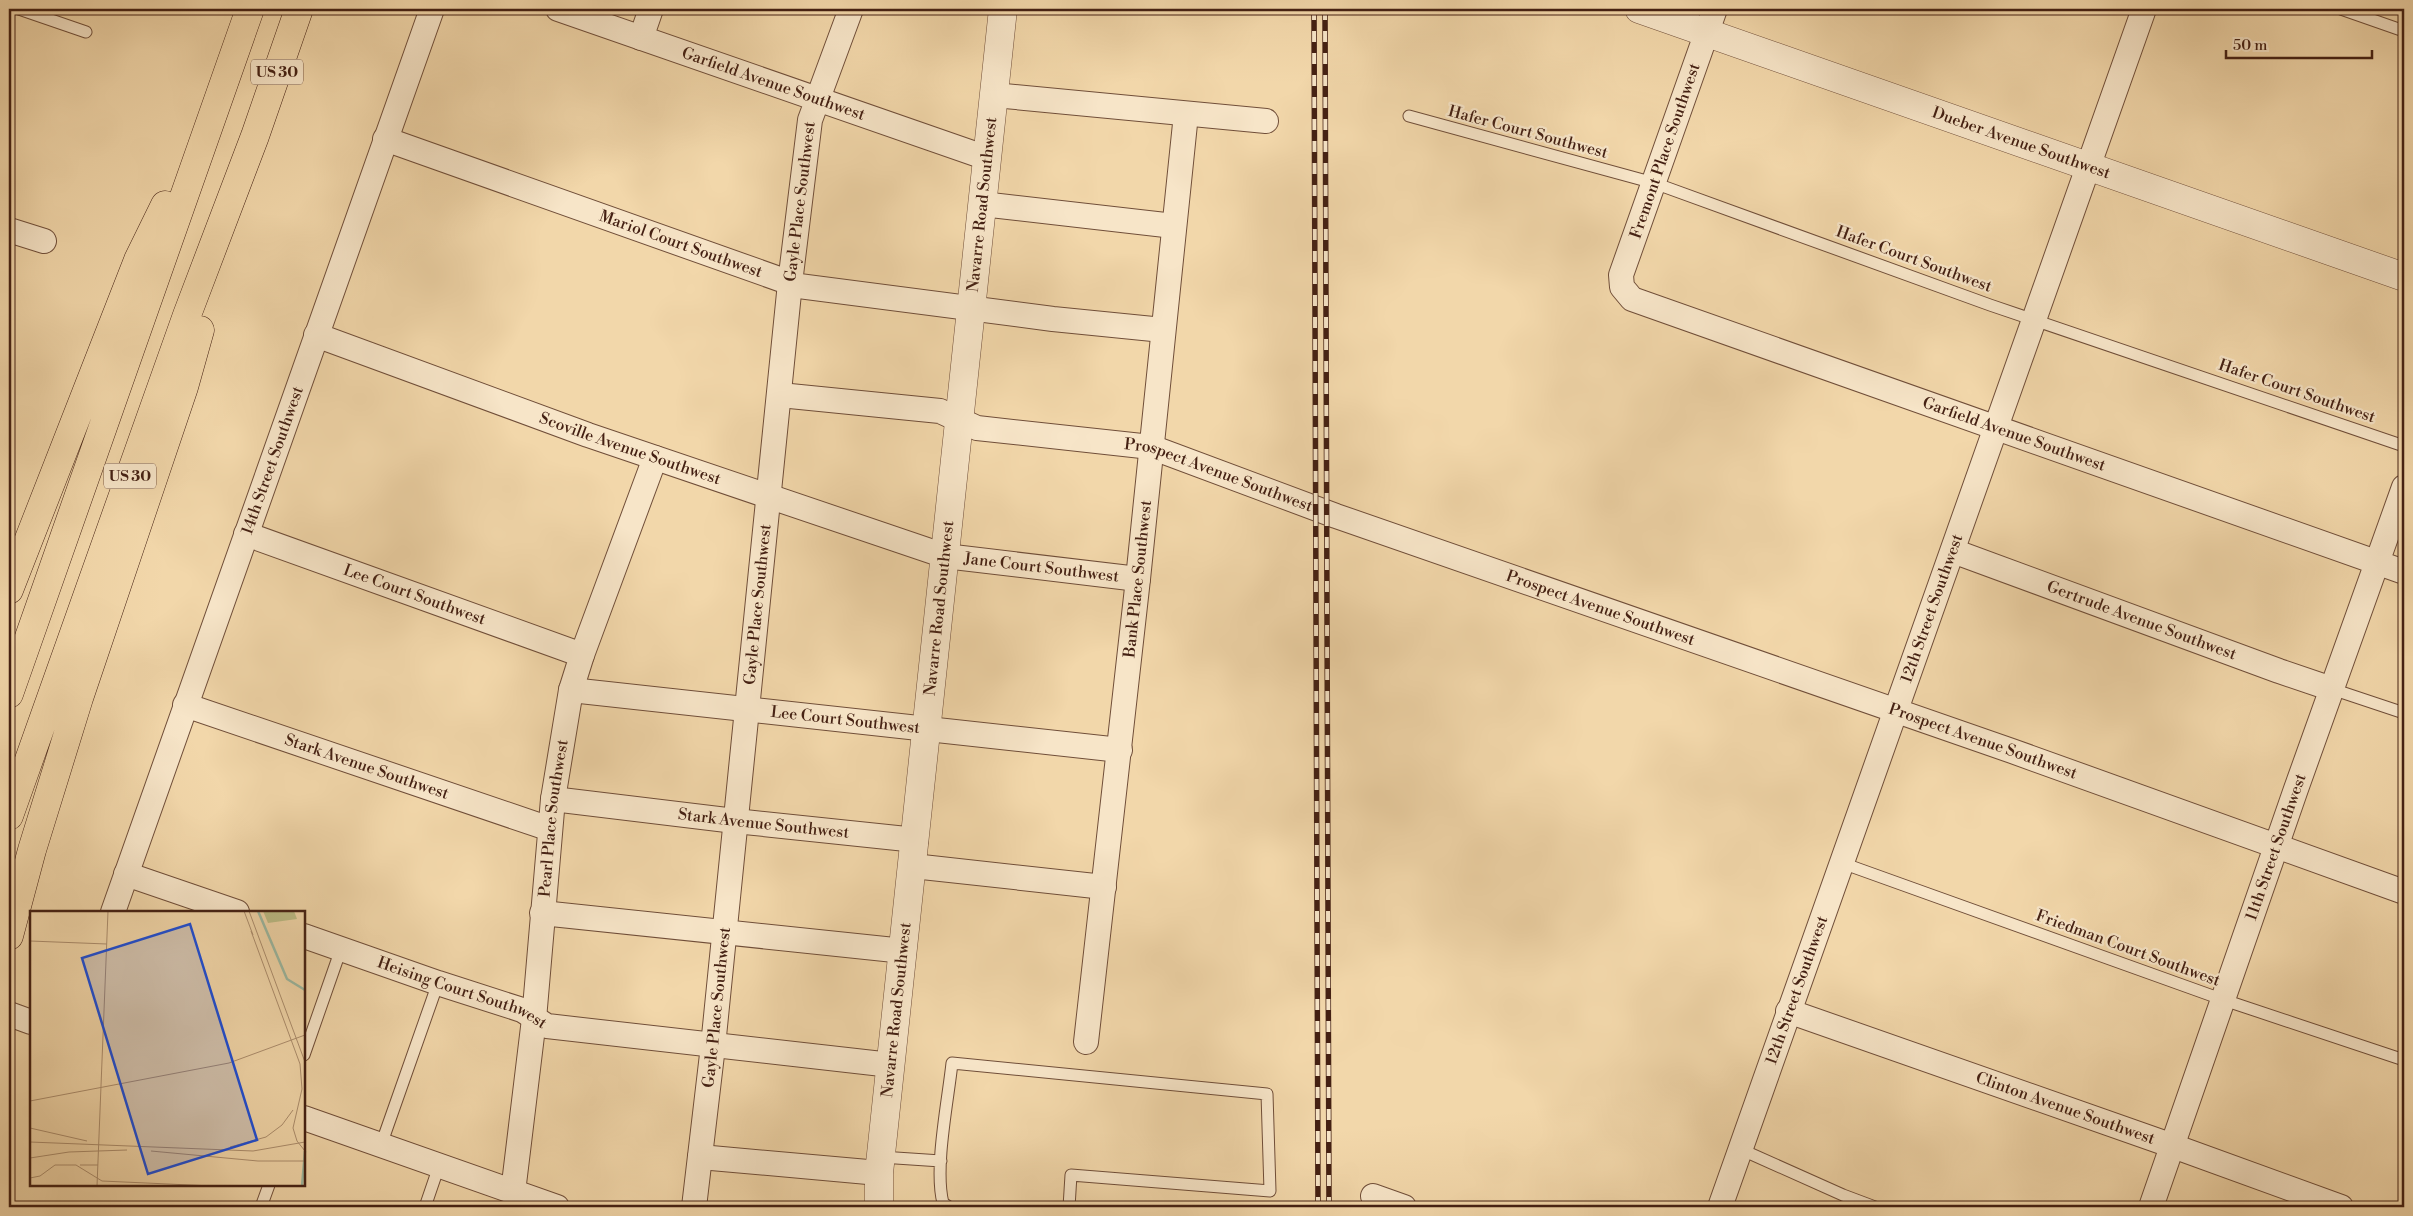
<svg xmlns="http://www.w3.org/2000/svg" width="2413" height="1216" viewBox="0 0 2413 1216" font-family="'Libre Bodoni',serif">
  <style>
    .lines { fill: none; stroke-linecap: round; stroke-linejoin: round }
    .service-casing { stroke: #704e39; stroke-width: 13 }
    .minor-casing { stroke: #704e39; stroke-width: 26 }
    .tertiary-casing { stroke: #704e39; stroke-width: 29 }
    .motorway-casing { stroke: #442013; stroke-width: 29 }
    .service { stroke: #f7e5c8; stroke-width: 11 }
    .minor { stroke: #f7e5c8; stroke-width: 24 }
    .tertiary { stroke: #f7e5c8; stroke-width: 28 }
    .motorway { stroke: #f2d7aa; stroke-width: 28 }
    .rail-casing { stroke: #442013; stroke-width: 5.5 }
    .rail { stroke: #f7e5c8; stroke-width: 4; stroke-dasharray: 11; stroke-linecap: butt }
    .labels { text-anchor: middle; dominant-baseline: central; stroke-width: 4.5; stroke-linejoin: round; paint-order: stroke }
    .shield { fill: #f7e5c8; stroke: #7a5b49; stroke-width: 1 }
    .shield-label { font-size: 15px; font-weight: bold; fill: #442013 }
    .street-label { font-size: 16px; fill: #442013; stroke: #f7e5c8 }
    .inset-river { fill: none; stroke: #9cbaa3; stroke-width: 2.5 }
    .inset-road { fill: none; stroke: #ac8e6e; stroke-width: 1 }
    .view { fill: #1d4ed8; fill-opacity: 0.15; stroke: #1d4ed8; stroke-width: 2.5 }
    .inset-edge { fill: none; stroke: #442013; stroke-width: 2.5 }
  </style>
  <rect width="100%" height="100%" fill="#f2d7aa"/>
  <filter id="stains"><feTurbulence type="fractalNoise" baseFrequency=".004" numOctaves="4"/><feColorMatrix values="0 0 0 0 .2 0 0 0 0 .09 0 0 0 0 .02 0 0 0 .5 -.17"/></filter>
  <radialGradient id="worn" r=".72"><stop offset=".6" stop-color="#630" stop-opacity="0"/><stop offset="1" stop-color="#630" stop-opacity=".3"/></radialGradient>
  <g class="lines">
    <defs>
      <path id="service" d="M19,9L86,32
        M2341,9L2404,31
        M1409,116L1654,183L1990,305L2404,446
        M2332,689L2404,713
        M1842,863L2224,1000L2404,1060
        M304,1055L341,949
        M381,1145L438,983
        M1740,1149L1843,1195L1875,1207
        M881,1157L941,1161
        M261,1207L269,1185
        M425,1207L439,1166
        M949,1207L943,1203C934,1168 948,1101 952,1063L1267,1094L1270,1191L1071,1175L1069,1207"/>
      <g id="minor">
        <path id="s1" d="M558,9L987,158"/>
        <path id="s2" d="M1715,9L1621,275L1622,287L1632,299L2404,572"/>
        <path d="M641,38L651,9"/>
        <path d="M994,95L1266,121"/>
        <path id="s3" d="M385,139L799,286L1053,319L1163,330"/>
        <path d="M982,204L1174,226"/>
        <path d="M9,230L44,241"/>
        <path id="s4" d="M316,335L588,435L945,556L1138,579"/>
        <path id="s5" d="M780,395L940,411L977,428L1151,447L1336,516L2012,751L2404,892"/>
        <path id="s6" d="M246,534L582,655"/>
        <path id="s7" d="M1953,551L2279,671L2332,689"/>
        <path id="s8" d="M571,690L1120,750"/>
        <path id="s9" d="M185,705L550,829"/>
        <path id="s10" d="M553,799L735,821L916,840"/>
        <path d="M913,866L1104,887"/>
        <path d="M126,874L237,912"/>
        <path id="s11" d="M113,912L432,9"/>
        <path d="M542,913L904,951"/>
        <path id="s12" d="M304,936L438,983L522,1010L547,1026L891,1065"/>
        <path id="s13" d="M1788,1011L2173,1146L2341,1207"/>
        <path d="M9,1014L31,1022"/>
        <path id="s14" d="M1086,1042L1138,579L1186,114"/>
        <path d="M304,1118L557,1207"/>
        <path d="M700,1157L879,1173"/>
        <path id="s15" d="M513,1192L534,1019L553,799L571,690L582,655L655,458"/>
        <path d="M1373,1196L1404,1207"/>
        <path id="s16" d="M694,1207L713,1046L790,283L810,120L851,9"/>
        <path id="s17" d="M1720,1207L2144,9"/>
        <path id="s18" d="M2151,1207L2296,789L2404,487"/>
      </g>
      <g id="tertiary">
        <path id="s19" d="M1639,9L2404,277"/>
        <path id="s20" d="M879,1207V1173L1003,9"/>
      </g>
      <path id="motorway" d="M9,590L138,260L165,205
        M9,694L250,9
        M9,816L187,315L255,136L299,9
        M9,936L32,850L79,698L184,387L200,330"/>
    </defs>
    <use href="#service" class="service-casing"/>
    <use href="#minor" class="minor-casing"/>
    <use href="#tertiary" class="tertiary-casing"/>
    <use href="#motorway" class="motorway-casing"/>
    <use href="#service" class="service"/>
    <use href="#minor" class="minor"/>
    <use href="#tertiary" class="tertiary"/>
    <use href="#motorway" class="motorway"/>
    <defs>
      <path id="rail" d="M1314,9L1318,1207
        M1325,9L1329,1207"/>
    </defs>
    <use href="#rail" class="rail-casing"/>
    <use href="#rail" class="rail"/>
  </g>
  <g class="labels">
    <g class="shield">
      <rect x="251" y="59.5" width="52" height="25" rx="4"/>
      <rect x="104" y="463.5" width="52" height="25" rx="4"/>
    </g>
    <g class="shield-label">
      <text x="277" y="72">US 30</text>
      <text x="130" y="476">US 30</text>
    </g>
    <g class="street-label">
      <text stroke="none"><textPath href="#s1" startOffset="228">Garfield Avenue Southwest</textPath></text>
      <text transform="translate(1528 132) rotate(15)">Hafer Court Southwest</text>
      <text stroke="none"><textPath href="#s19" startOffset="405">Dueber Avenue Southwest</textPath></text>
      <text transform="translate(1665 151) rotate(-71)">Fremont Place Southwest</text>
      <text stroke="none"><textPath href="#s16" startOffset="1011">Gayle Place Southwest</textPath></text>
      <text stroke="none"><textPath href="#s20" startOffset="1008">Navarre Road Southwest</textPath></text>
      <text stroke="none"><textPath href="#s3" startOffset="314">Mariol Court Southwest</textPath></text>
      <text transform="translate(1914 259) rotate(20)">Hafer Court Southwest</text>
      <text transform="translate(2297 391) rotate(19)">Hafer Court Southwest</text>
      <text stroke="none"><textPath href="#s2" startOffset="715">Garfield Avenue Southwest</textPath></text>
      <text stroke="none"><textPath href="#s4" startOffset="334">Scoville Avenue Southwest</textPath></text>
      <text stroke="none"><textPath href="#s11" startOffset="479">14th Street Southwest</textPath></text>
      <text stroke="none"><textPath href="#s5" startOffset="449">Prospect Avenue Southwest</textPath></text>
      <text stroke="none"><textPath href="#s4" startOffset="764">Jane Court Southwest</textPath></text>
      <text stroke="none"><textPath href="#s14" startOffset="466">Bank Place Southwest</textPath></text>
      <text stroke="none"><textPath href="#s6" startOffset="179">Lee Court Southwest</textPath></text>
      <text stroke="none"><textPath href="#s16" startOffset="606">Gayle Place Southwest</textPath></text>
      <text stroke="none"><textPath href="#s5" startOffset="854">Prospect Avenue Southwest</textPath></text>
      <text stroke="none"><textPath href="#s20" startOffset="602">Navarre Road Southwest</textPath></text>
      <text stroke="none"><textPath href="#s17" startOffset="635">12th Street Southwest</textPath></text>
      <text stroke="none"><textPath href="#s7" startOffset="201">Gertrude Avenue Southwest</textPath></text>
      <text stroke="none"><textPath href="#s8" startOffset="276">Lee Court Southwest</textPath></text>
      <text stroke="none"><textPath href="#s5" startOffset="1259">Prospect Avenue Southwest</textPath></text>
      <text stroke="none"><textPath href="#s9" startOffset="192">Stark Avenue Southwest</textPath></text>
      <text stroke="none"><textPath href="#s15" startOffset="376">Pearl Place Southwest</textPath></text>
      <text stroke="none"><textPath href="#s10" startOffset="212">Stark Avenue Southwest</textPath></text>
      <text stroke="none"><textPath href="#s18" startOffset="381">11th Street Southwest</textPath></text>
      <text transform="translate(2128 948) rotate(20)">Friedman Court Southwest</text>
      <text stroke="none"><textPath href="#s17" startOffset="230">12th Street Southwest</textPath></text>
      <text stroke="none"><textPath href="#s12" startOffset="168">Heising Court Southwest</textPath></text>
      <text stroke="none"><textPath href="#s16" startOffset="201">Gayle Place Southwest</textPath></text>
      <text stroke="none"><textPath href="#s20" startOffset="198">Navarre Road Southwest</textPath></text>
      <text stroke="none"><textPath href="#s13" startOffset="294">Clinton Avenue Southwest</textPath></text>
    </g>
  </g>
  <g transform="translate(30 911)">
    <rect width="275" height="275" fill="#f2d7aa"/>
    <path d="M233,0H264L267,8L238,12Z" fill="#bdbe87"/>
    <path class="inset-river" d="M228,0L257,68L275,79M272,275L275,240"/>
    <path class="inset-road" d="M214,0L223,24M219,0L275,151M221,20L270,153L272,178L263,217L267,230L275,240M0,30L77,33M0,190L199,152L275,124M275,196V216M0,217L57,230M0,231L223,240L275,231M200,236L236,226L252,214L263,199M121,240L228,250H275M0,247L39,241L97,239M50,254H68M0,267L10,265L25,254H46L72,270L182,275M67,275L78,0"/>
    <path class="view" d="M160,13L227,229L118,263L52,47Z"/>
    <rect width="275" height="275" class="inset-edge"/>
  </g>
  <rect width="2413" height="1216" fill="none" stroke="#f2d7aa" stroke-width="30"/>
  <rect x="10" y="10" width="2393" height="1196" fill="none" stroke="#442013" stroke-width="2.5"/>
  <rect x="15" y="15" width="2383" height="1186" fill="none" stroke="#442013"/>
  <path d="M2226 50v8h146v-8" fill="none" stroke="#442013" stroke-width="2.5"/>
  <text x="2233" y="50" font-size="15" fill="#442013" stroke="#f7e5c8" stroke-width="4" paint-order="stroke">50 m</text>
  <rect width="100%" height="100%" filter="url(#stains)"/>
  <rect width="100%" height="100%" fill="url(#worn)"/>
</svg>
